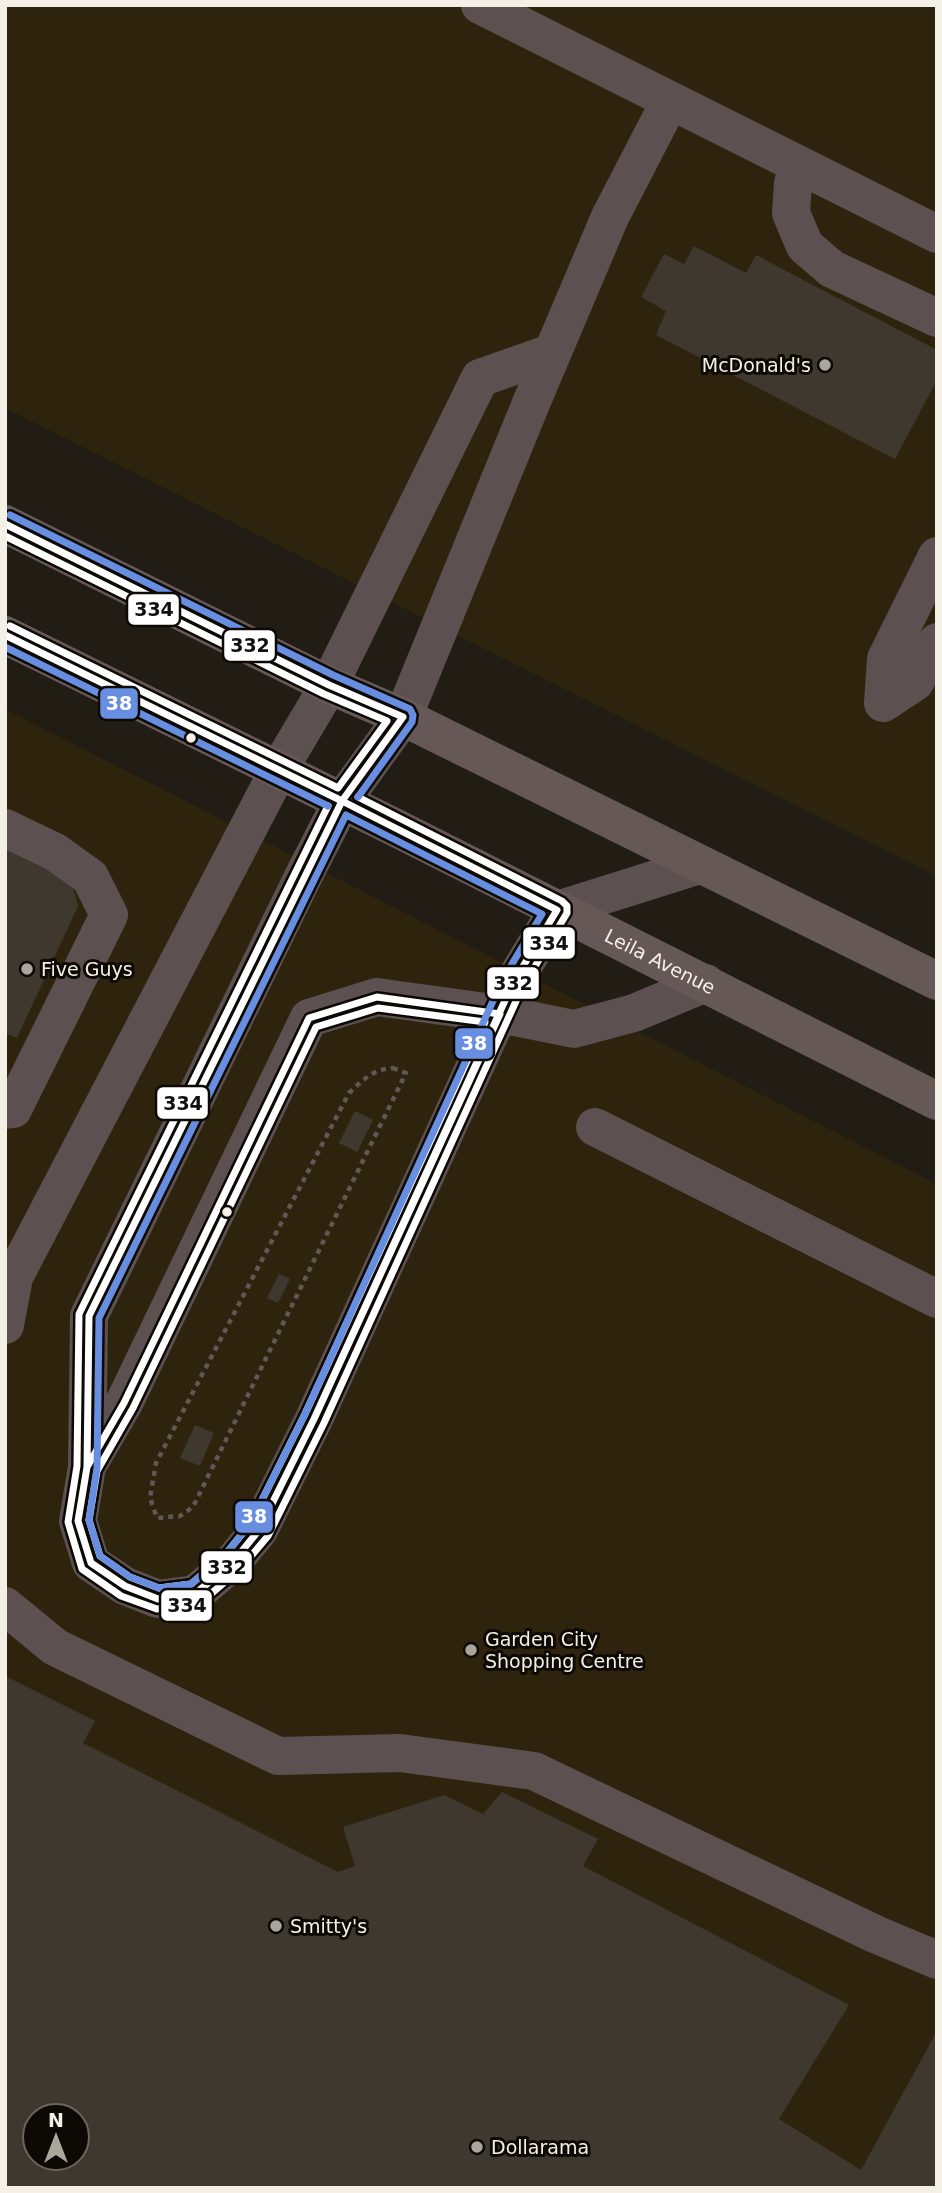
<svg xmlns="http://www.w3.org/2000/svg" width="942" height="2193" viewBox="0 0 942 2193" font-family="'DejaVu Sans',sans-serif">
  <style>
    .built { fill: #2e240e; fill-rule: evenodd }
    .building { fill: #3f382f; fill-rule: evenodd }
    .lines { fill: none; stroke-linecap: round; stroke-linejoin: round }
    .path { stroke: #605855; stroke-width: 4.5; stroke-dasharray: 5 5; stroke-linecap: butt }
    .minor { stroke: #5c5050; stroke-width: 38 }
    .major { stroke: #675858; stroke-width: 38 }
    .bus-1-casing { stroke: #0d0904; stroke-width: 12 }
    .bus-2-casing { stroke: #0d0904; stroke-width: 12 }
    .bus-3-casing { stroke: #0d0904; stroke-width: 12 }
    .bus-1 { stroke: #fff; stroke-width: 7 }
    .bus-2 { stroke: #fff; stroke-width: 7 }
    .bus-3 { stroke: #678ee0; stroke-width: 7 }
    .poi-dot { fill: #aba69c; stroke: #0d0904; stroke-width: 2.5 }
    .bus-dot { fill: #f5f0e5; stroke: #0d0904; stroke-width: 2.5 }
    .labels { text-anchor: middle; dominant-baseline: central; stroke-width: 6; stroke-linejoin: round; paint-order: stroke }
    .poi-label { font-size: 19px; fill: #f5f0e5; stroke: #0d0904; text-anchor: start }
    .street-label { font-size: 19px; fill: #f5f0e5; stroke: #0d0904 }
    .line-badge { stroke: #0d0904; stroke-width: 2.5 }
    .badge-label { font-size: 19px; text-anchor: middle; font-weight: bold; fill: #fff }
    .pale-badge-label { font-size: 19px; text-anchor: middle; font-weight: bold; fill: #111 }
  </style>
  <rect width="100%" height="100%" fill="#211d14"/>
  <path class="built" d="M5,5H937V876L5,408Z
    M5,709L937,1184V2188H5ZM35,2116H77V2158H35Z"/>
  <path class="building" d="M694,246L746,273L756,255L937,350V380L895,459L656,335L666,311L641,297L664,254L684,264Z
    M5,847L70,877L78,906L17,1038L5,1033Z
    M355,1111L373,1120L357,1152L339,1143Z
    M279,1274L290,1279L278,1303L267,1298Z
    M195,1425L214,1433L200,1466L180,1458Z
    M5,1676L95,1721L83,1743L338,1872L355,1866L343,1827L444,1795L483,1814L502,1792L598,1839L583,1866L849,2005L779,2119L861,2170L937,2031V2188H5ZM35,2116H77V2158H35Z"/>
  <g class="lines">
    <path class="path" d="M393,1068L406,1073L193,1507L180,1516L157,1518L150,1498L156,1463L349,1093C363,1080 373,1069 393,1068Z"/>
    <path class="minor" d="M480,5L937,234
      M670,101L610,217L532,401L403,717L342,801L303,877L89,1316L87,1467L78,1521L91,1563L125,1586L158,1599L195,1594L233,1562L259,1530L314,1419L513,983L557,910L700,865
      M799,166L793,183L791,213L805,246L832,269L937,318
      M883,703L886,659L937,556
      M883,703L915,682L937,642
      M5,828L55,852L90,877L109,915L13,1109L5,1110
      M595,1127L937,1299
      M5,1325L14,1277L278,771L329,685L480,378L551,353
      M89,1463L124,1403L309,1018L377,997L500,1014L574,1029L634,1013L706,983
      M5,1606L55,1647L278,1756L400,1753L534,1771L875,1934L937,1960"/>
    <g class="major">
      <path d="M5,524L329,685L403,717L937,981"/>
      <path id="s1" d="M5,635L396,828L937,1101"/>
    </g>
    <defs>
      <path id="bus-1" d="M5,524L329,685L403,717L342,801
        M5,635L342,801
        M342,801L557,910L513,983L314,1419L259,1530L233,1562L195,1594L158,1599L125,1586L91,1563L78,1521L87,1467L89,1316Z
        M377,997L500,1014L314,1419L259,1530L233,1562L195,1594L158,1599L125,1586L91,1563L78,1521L87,1467L124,1403L309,1018Z"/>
      <path id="bus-2" d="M5,536L324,694L387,721L338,788L10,626
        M328,806L79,1314L77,1466L68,1522L82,1569L121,1596L157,1609L199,1604L240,1569L268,1536L324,1423L522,988L567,913V906L562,901L358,797
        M378,1008L485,1022L305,1414L250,1524L225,1555L191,1584L159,1588L130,1577L100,1556L89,1520L97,1471L133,1408L316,1027Z"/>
      <path id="bus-3" d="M10,515L333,675L410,709L413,715L412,722L358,797
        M5,647L328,806
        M346,815L542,914L503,979L305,1414L250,1524L225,1555L191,1584L159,1588L130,1577L100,1556L89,1520L97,1468L99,1318Z"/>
    </defs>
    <use href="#bus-1" class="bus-1-casing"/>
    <use href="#bus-2" class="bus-2-casing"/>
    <use href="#bus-3" class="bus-3-casing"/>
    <use href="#bus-1" class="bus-1"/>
    <use href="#bus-2" class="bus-2"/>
    <use href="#bus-3" class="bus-3"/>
  </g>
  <g class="poi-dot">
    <circle cx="825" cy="365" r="7"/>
    <circle cx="27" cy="969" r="7"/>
    <circle cx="471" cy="1650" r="7"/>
    <circle cx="276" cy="1926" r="7"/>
    <circle cx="477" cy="2147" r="7"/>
  </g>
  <g class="bus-dot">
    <circle cx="191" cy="738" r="6"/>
    <circle cx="227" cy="1212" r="6"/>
  </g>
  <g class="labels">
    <g class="poi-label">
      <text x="811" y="365" text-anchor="end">McDonald's</text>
      <text x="41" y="969">Five Guys</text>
      <text x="485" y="1639">Garden City<tspan x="485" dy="22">Shopping Centre</tspan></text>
      <text x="290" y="1926">Smitty's</text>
      <text x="491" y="2147">Dollarama</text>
    </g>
    <g class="street-label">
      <text stroke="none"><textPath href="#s1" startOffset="732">Leila Avenue</textPath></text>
    </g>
  </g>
  <g class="line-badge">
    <rect x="127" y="593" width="53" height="33" rx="7" fill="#fff"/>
    <rect x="223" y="629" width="53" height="33" rx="7" fill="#fff"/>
    <rect x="99" y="687" width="40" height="33" rx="7" fill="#678ee0"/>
    <rect x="522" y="926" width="54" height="34" rx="7" fill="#fff"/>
    <rect x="486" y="966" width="54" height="34" rx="7" fill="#fff"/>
    <rect x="454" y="1027" width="40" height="33" rx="7" fill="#678ee0"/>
    <rect x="156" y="1086" width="53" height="34" rx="7" fill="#fff"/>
    <rect x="234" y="1500" width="40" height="34" rx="7" fill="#678ee0"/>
    <rect x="200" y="1550" width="53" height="34" rx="7" fill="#fff"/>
    <rect x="160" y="1589" width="53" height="33" rx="7" fill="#fff"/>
  </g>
  <g class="badge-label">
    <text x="119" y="710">38</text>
    <text x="474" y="1050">38</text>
    <text x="254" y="1523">38</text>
  </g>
  <g class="pale-badge-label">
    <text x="154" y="616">334</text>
    <text x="250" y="652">332</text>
    <text x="549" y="950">334</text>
    <text x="513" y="990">332</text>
    <text x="183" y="1110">334</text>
    <text x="227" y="1574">332</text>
    <text x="187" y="1612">334</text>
  </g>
  <rect width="942" height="2193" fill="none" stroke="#f5f0e5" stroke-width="14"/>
  <g transform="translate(56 2137)"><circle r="33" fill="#0d0904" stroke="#6a655e" stroke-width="2"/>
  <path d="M0-5L12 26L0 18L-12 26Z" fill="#aba69c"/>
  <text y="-10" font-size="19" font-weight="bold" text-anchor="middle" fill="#f5f0e5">N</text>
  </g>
</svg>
